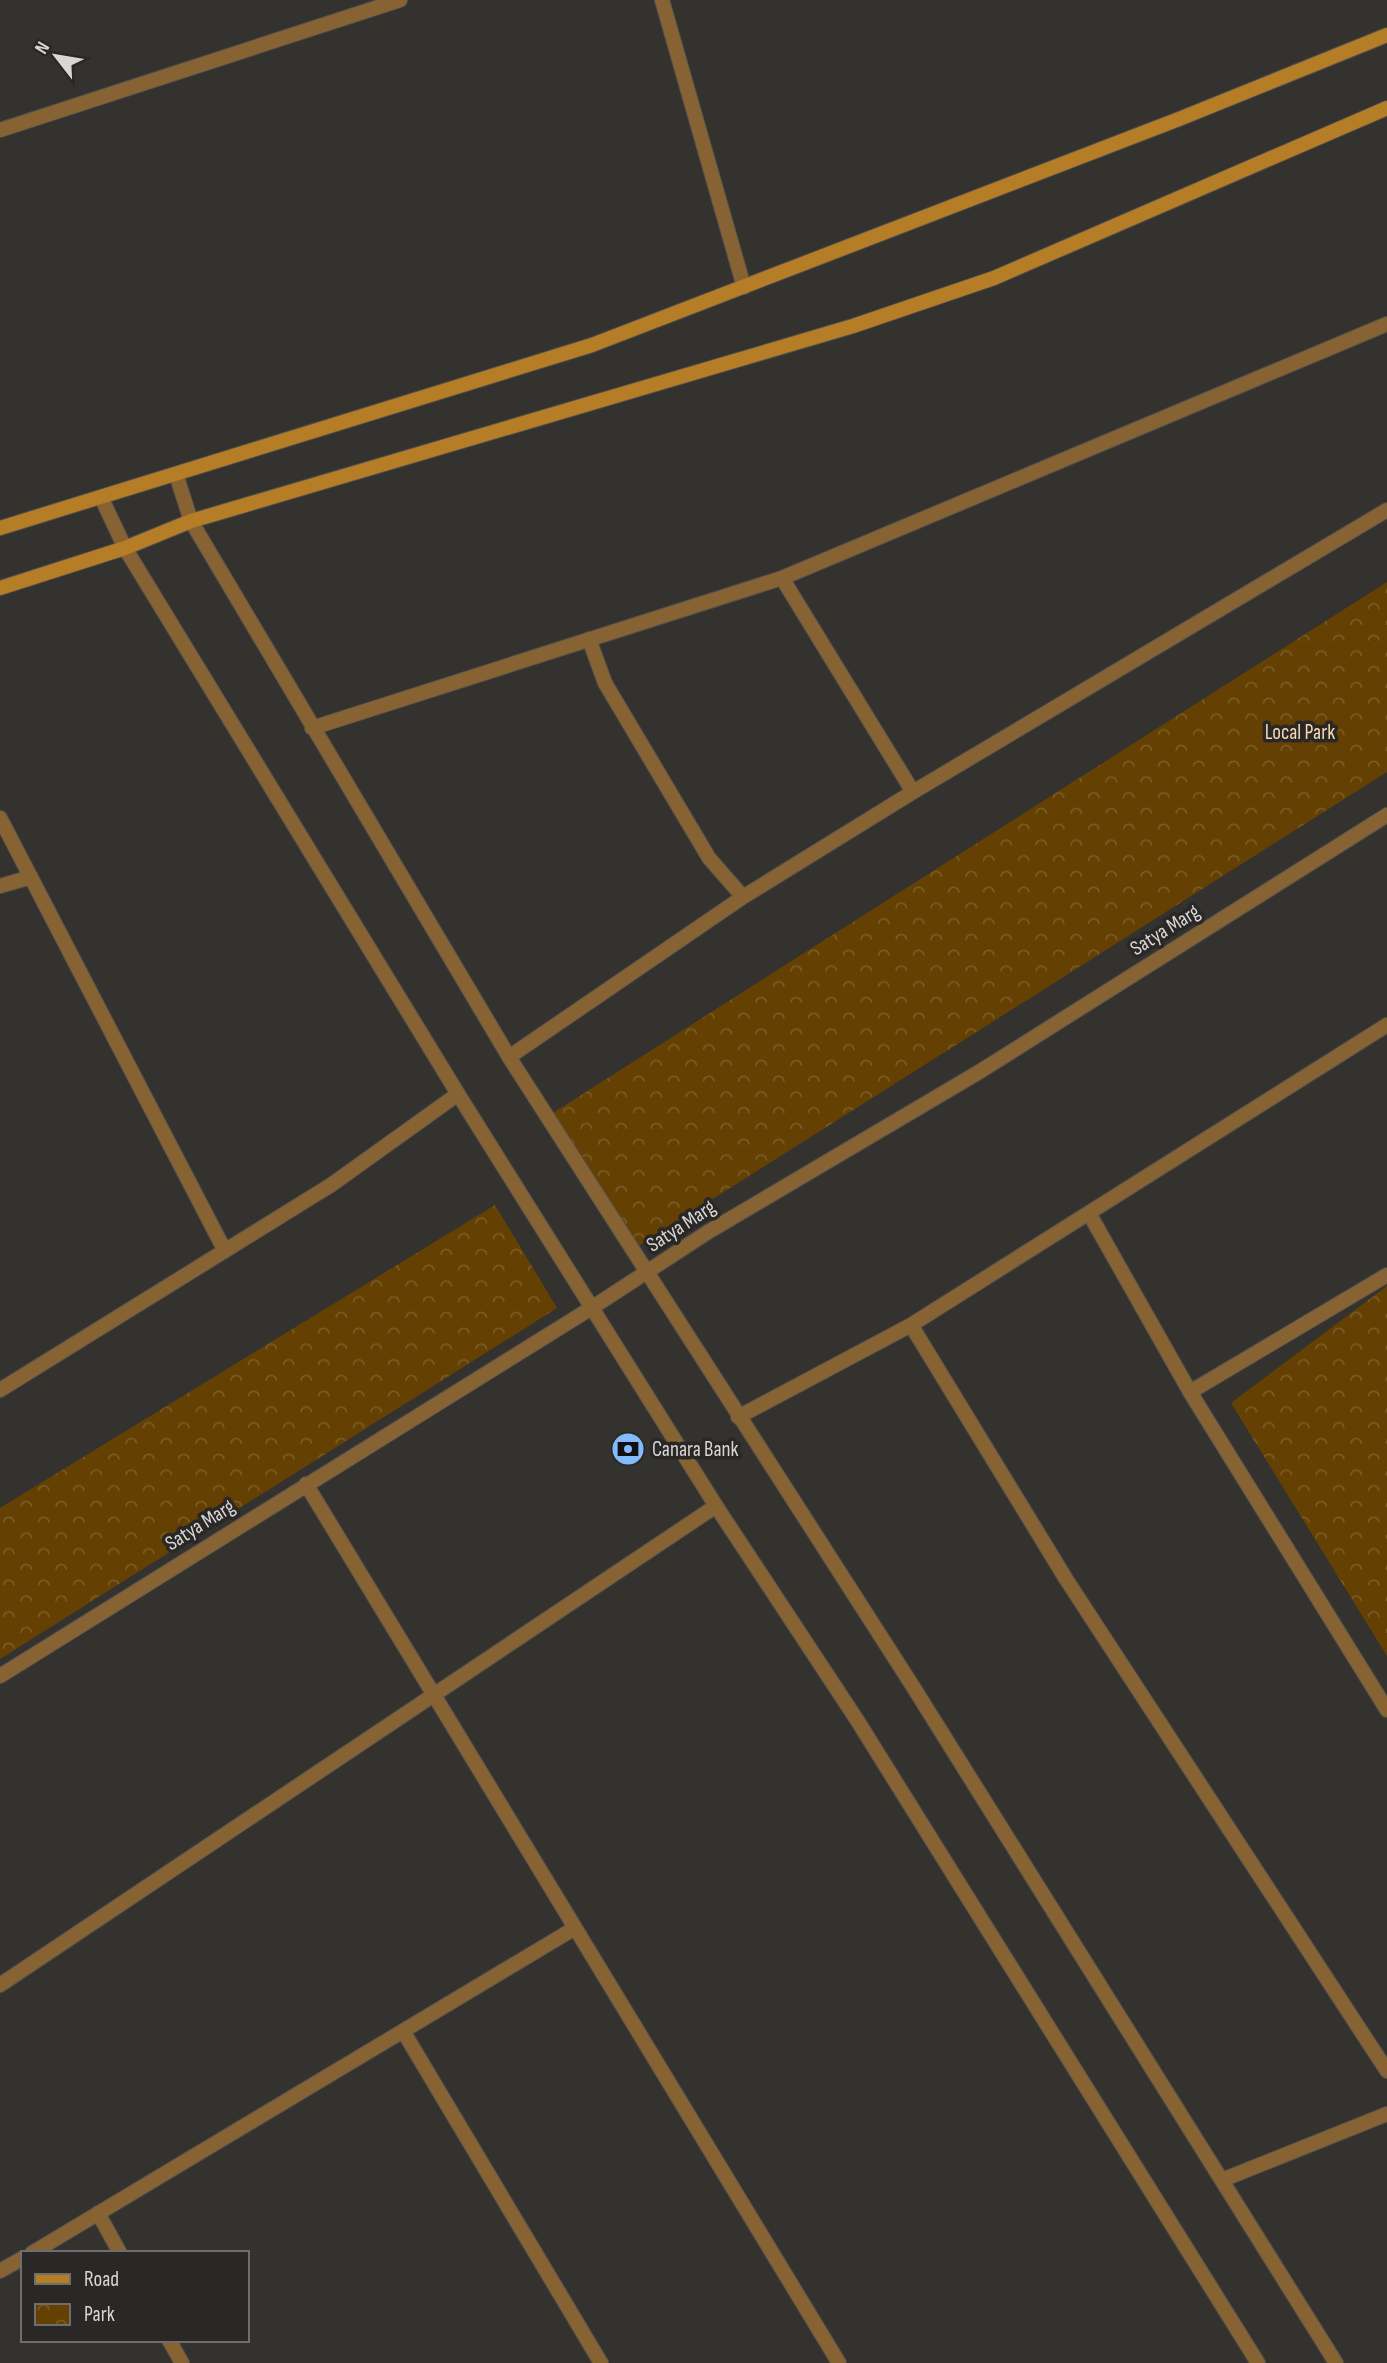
<svg xmlns="http://www.w3.org/2000/svg" width="1387" height="2363" viewBox="0 0 1387 2363" font-family="'Sofia Sans Condensed',sans-serif">
  <style>
    .park { fill: url(#park-crowns) }
    .lines { fill: none; stroke-linecap: round; stroke-linejoin: round }
    .minor-casing { stroke: #52504d; stroke-width: 16 }
    .tertiary-casing { stroke: #52504d; stroke-width: 16 }
    .secondary-casing { stroke: #52504d; stroke-width: 16 }
    .minor { stroke: #876333; stroke-width: 14 }
    .tertiary { stroke: #876333; stroke-width: 14 }
    .secondary { stroke: #b67d27; stroke-width: 14 }
    .labels { text-anchor: middle; dominant-baseline: central; stroke-width: 7; stroke-linejoin: round; paint-order: stroke }
    .park-label { font-size: 21px; fill: #f6d8b3; stroke: #2a2826 }
    .street-label { font-size: 21px; fill: #d9d7d5; stroke: #2a2826 }
    .poi-label { font-size: 21px; fill: #d9d7d5; stroke: #2a2826; text-anchor: start }
  </style>
  <defs>
    <pattern id="park-crowns" width="20" height="18" patternUnits="userSpaceOnUse" patternTransform="scale(1.75)"><rect width="20" height="18" fill="#644002"/><path d="M2 6a3 3 0 1 1 6 0M12 15a3 3 0 1 1 6 0" fill="none" stroke="#7a5b26"/></pattern>
  </defs>
  <rect width="100%" height="100%" fill="#34322f"/>
  <path class="park" d="M1387,582V772L626,1254L545,1118Z
    M495,1205L557,1308L0,1659V1508Z
    M1387,1286V1656L1231,1403Z"/>
  <g class="lines">
    <defs>
      <path id="minor" d="M662,0L744,287
        M0,130L400,0
        M782,578L913,792
        M589,639L605,683L709,858L743,897
        M312,728L782,578L1387,324
        M0,818L225,1251
        M0,886L31,877
        M509,1057L743,897L913,792L1387,510
        M1090,1215L1190,1392L1387,1710
        M911,1325L1066,1579L1387,2071
        M0,1390L331,1185L458,1094
        M1190,1392L1387,1275
        M738,1417L911,1325L1387,1025
        M306,1484L839,2363
        M0,1676L593,1307L708,1232L979,1072L1387,815
        M0,1985L716,1506
        M403,2031L601,2363
        M1222,2180L1387,2114
        M98,2213L120,2253
        M32,2253L575,1928
        M0,2271L23,2258
        M169,2340L182,2363"/>
      <path id="tertiary" d="M176,474L191,521L509,1057L912,1685L1336,2363
        M101,497L125,548L458,1094L716,1506L857,1720L1258,2363"/>
      <path id="secondary" d="M0,528L592,345L1179,119L1387,35
        M0,588L125,548L191,521L853,326L994,278L1387,108"/>
    </defs>
    <use href="#minor" class="minor-casing"/>
    <use href="#tertiary" class="tertiary-casing"/>
    <use href="#secondary" class="secondary-casing"/>
    <use href="#minor" class="minor"/>
    <use href="#tertiary" class="tertiary"/>
    <use href="#secondary" class="secondary"/>
  </g>
  <defs>
    <symbol id="bank-disc" viewBox="-11 -11 22 22"><circle r="9.5" fill="#84bcfb" stroke="#2a2826"/><path d="M-6-4H6V4H-6ZM0-2.3a2.3 2.3 0 1 0 0 4.6a2.3 2.3 0 1 0 0-4.6Z" fill="#111"/></symbol>
  </defs>
  <g fill-rule="evenodd">
    <use href="#bank-disc" x="609" y="1430" width="38" height="38"/>
  </g>
  <g class="labels">
    <g class="park-label">
      <text x="1300" y="732">Local Park</text>
    </g>
    <g class="street-label">
      <text transform="translate(1165 930) rotate(-32)">Satya Marg</text>
      <text transform="translate(681 1226) rotate(-33)">Satya Marg</text>
      <text transform="translate(200 1525) rotate(-32)">Satya Marg</text>
    </g>
    <g class="poi-label">
      <text x="652" y="1449">Canara Bank</text>
    </g>
  </g>
  <rect x="21" y="2251" width="228" height="91" fill="#2a2826" stroke="#706e6c" stroke-width="2"/>
  <rect x="35" y="2274" width="35" height="10" fill="#b67d27" stroke="#706e6c" stroke-width="2"/>
  <text x="84" y="2286" font-size="21" fill="#d9d7d5">Road</text>
  <rect x="35" y="2304" width="35" height="21" fill="url(#park-crowns)" stroke="#706e6c" stroke-width="2"/>
  <text x="84" y="2321" font-size="21" fill="#d9d7d5">Park</text>
  <g transform="translate(56 56) rotate(301)" stroke="#2a2826" stroke-width="5" paint-order="stroke">
  <path d="M0-5L12 26L0 18L-12 26Z" fill="#d9d7d5"/>
  <text y="-10" font-size="19" font-weight="bold" text-anchor="middle" fill="#d9d7d5">N</text>
  </g>
</svg>
